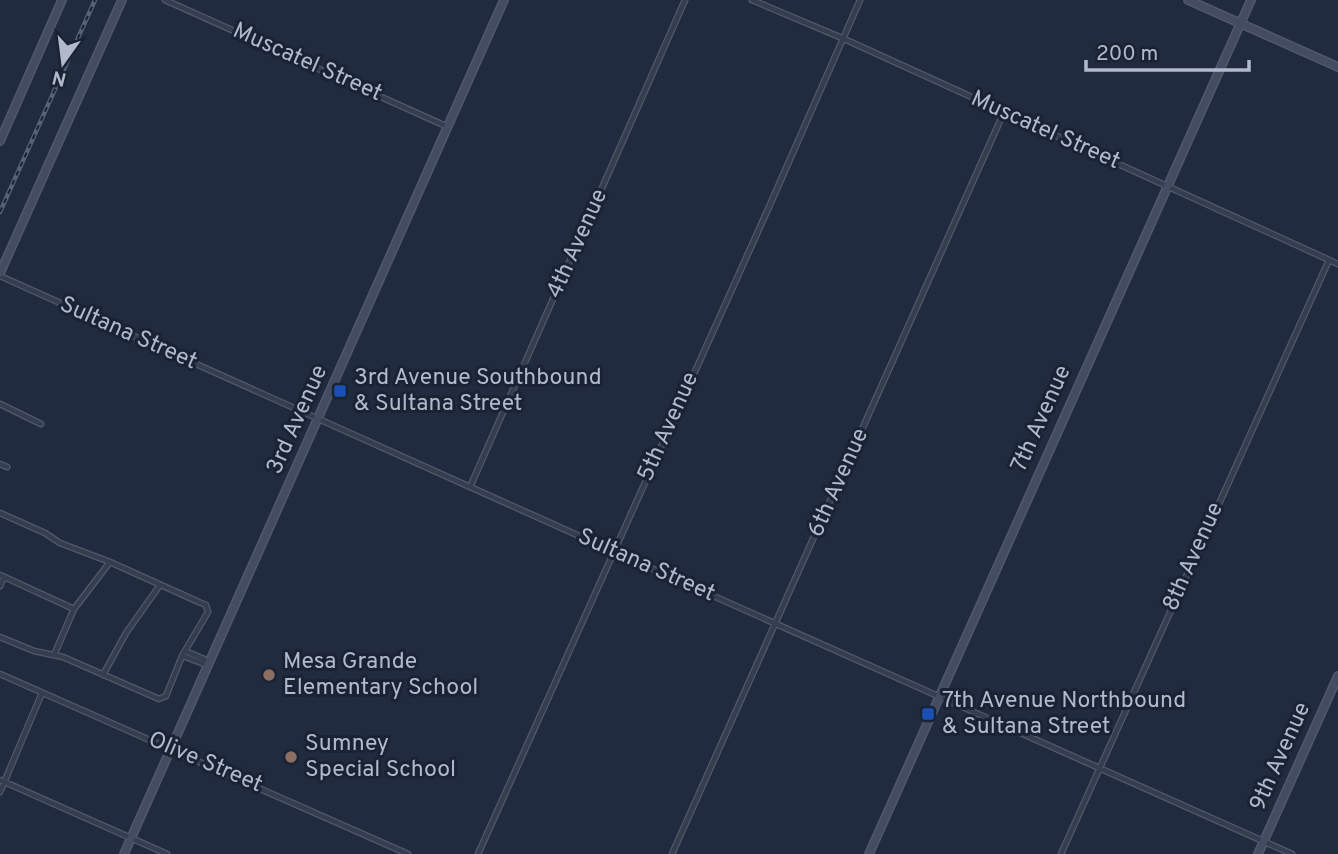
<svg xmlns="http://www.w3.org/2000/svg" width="1338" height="854" viewBox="0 0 1338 854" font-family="Overpass,sans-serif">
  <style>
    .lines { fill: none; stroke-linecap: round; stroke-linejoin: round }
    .street-casing { stroke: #50596a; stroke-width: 7 }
    .secondary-casing { stroke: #50596a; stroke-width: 10 }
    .street { stroke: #353e4f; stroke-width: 4.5 }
    .secondary { stroke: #434c63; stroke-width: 7 }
    .rail-casing { stroke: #576177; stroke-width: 4.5 }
    .rail { stroke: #1a2334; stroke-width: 2; stroke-dasharray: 5; stroke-linecap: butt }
    .transit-dot { fill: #1a4fb4; stroke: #1a2334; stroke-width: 2.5 }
    .education-dot { fill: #8d6e63; stroke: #1a2334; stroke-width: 2.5 }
    .labels { text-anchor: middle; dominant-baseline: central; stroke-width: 6; stroke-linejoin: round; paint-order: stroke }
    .street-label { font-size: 23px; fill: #b1b9ca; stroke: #1a2334 }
    .poi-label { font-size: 23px; fill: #b1b9ca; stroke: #1a2334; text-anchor: start }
  </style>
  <rect width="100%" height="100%" fill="#212b40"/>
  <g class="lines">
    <defs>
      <path id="street" d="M165,0L448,127
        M752,0L842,38L1338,264
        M0,276C431,469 860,663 1292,854
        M0,404L41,424
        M0,464L7,467
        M470,487L685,0
        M0,513L45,533L60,543L110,562L201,603L206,605L208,612L182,656L166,696L159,699L63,657L34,651L0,637
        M0,575L74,609
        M0,586L4,577
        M185,651L204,659L207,664
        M54,655L74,609L110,562
        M183,656L207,665
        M0,674L408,854
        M103,675L126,633L160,585
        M0,780L167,854
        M0,792L42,693
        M478,854L769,207L860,0
        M672,854L1004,112
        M1061,854L1329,260"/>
      <path id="secondary" d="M1188,0L1338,67
        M0,141L62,0
        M0,273L122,0
        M124,854L504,0
        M869,854L1251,0
        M1258,854L1338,676"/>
    </defs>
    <use href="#street" class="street-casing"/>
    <use href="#secondary" class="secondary-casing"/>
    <use href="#street" class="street"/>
    <use href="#secondary" class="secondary"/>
    <defs>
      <path id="rail" d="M0,212L95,0"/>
    </defs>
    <use href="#rail" class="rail-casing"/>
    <use href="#rail" class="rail"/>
  </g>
  <g class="transit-dot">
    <rect x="333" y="384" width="14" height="14" rx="3.5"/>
    <rect x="921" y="707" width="14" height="14" rx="3.5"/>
  </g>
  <g class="education-dot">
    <circle cx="269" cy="675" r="7"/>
    <circle cx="291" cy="757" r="7"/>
  </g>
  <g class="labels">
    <g class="street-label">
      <text transform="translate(307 63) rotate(24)">Muscatel Street</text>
      <text transform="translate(1045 131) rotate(24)">Muscatel Street</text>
      <text transform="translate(578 244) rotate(-66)">4th Avenue</text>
      <text transform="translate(128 334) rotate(24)">Sultana Street</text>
      <text transform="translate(1042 419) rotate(-66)">7th Avenue</text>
      <text transform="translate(298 420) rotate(-66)">3rd Avenue</text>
      <text transform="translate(669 427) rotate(-66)">5th Avenue</text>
      <text transform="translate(839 483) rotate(-66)">6th Avenue</text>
      <text transform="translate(1194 557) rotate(-66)">8th Avenue</text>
      <text transform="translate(646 566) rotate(24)">Sultana Street</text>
      <text transform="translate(1281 757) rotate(-66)">9th Avenue</text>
      <text transform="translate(205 763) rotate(23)">Olive Street</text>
    </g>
    <g class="poi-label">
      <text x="354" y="378">3rd Avenue Southbound<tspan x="354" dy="26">&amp; Sultana Street</tspan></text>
      <text x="283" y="662">Mesa Grande<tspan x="283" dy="26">Elementary School</tspan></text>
      <text x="942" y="701">7th Avenue Northbound<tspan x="942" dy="26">&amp; Sultana Street</tspan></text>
      <text x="305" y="744">Sumney<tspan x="305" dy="26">Special School</tspan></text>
    </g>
  </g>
  <g transform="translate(63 63) rotate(194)" stroke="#1a2334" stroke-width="5" paint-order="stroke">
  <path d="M0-5L12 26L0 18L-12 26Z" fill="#b1b9ca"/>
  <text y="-10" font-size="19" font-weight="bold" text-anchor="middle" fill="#b1b9ca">N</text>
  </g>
  <path d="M1086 60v10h163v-10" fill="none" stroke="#b1b9ca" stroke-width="3.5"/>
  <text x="1096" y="60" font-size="21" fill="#b1b9ca" stroke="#1a2334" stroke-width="5" paint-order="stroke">200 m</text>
</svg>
